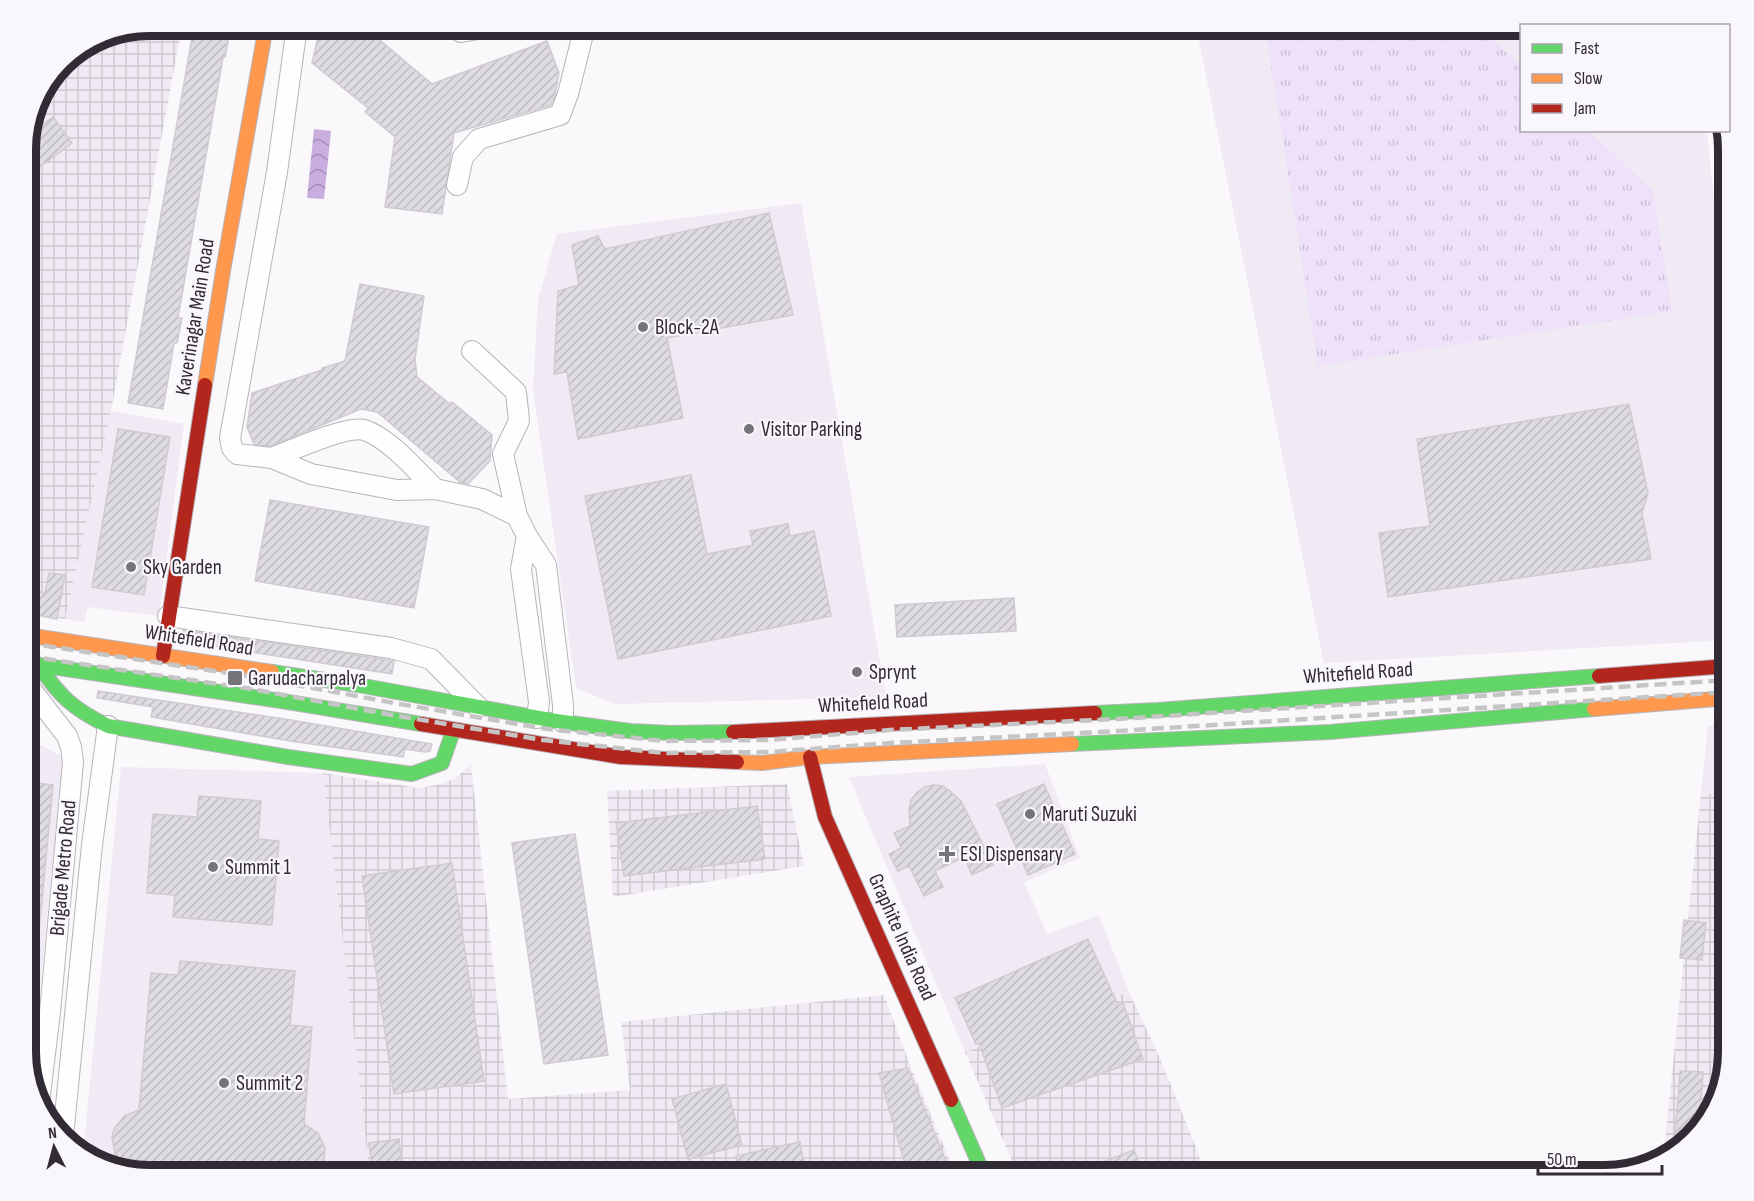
<svg xmlns="http://www.w3.org/2000/svg" width="1754" height="1201" viewBox="0 0 1754 1201" font-family="'Sofia Sans Condensed',sans-serif">
  <style>
    .built { fill: #efeaf3 }
    .industrial { fill: url(#industrial-grid) }
    .grass { fill: url(#grass-tufts) }
    .water { fill: url(#water-waves) }
    .building { fill: url(#building-hatch); stroke: #cfcbd1; stroke-width: 1.5 }
    .lines { fill: none; stroke-linecap: round; stroke-linejoin: round }
    .street-casing { stroke: #b7b4ba; stroke-width: 22 }
    .fast-casing { stroke: #b7b4ba; stroke-width: 16 }
    .slow-casing { stroke: #b7b4ba; stroke-width: 16 }
    .jam-casing { stroke: #b7b4ba; stroke-width: 16 }
    .street { stroke: #fefefe; stroke-width: 20 }
    .fast { stroke: #63d668; stroke-width: 14 }
    .slow { stroke: #ff974d; stroke-width: 14 }
    .jam { stroke: #b3261e; stroke-width: 14 }
    .rail { stroke: #c6c5c6; stroke-width: 4.5; stroke-dasharray: 12 6; stroke-linecap: butt }
    .poi-dot { fill: #77737a; stroke: #faf7fc; stroke-width: 2 }
    .labels { text-anchor: middle; dominant-baseline: central; stroke-width: 4.5; stroke-linejoin: round; paint-order: stroke }
    .street-label { font-size: 21px; fill: #312b35; stroke: #faf7fc }
    .poi-label { font-size: 21px; fill: #312b35; stroke: #faf7fc; text-anchor: start }
    .rim { fill: none; stroke: #312b35; stroke-width: 8 }
  </style>
  <defs>
    <pattern id="industrial-grid" width="8" height="8" patternUnits="userSpaceOnUse" patternTransform="scale(1.5)"><rect width="8" height="8" fill="#efeaf3"/><path d="M0 4h8M4 0v8" fill="none" stroke="#cdc9d1"/></pattern>
    <pattern id="grass-tufts" width="24" height="20" patternUnits="userSpaceOnUse" patternTransform="scale(1.5)"><rect width="24" height="20" fill="#eee1f9"/><path d="M3 7l-1-3M5 7V3M7 7l1-3M15 17l-1-3M17 17v-4M19 17l1-3" fill="none" stroke="#cdc1d6"/></pattern>
    <pattern id="water-waves" width="16" height="10" patternUnits="userSpaceOnUse" patternTransform="scale(1.5)"><rect width="16" height="10" fill="#caaedf"/><path d="M0 5q4-4 8 0t8 0" fill="none" stroke="#a58eb6"/></pattern>
    <pattern id="building-hatch" width="6" height="6" patternUnits="userSpaceOnUse" patternTransform="scale(1.5)"><rect width="6" height="6" fill="#dfdbe2"/><path d="M-1 1l2-2M0 6l6-6M5 7l2-2" fill="none" stroke="#c0bcc2"/></pattern>
  </defs>
  <rect width="100%" height="100%" fill="#faf8fb"/>
  <path class="built" d="M1196,26H1521L1522,130L1707,131L1728,343V640L1324,663Z
    M801,203L886,697L615,704L576,688L533,390L538,300L557,234Z
    M111,411L184,424L159,616L88,607L84,622L65,619Z
    M1728,724V794L1701,793L1708,726Z
    M26,734L37,743L63,757L31,1078L26,1060Z
    M1045,764L1080,858L1024,882L1047,934L1099,915L1129,992L965,1052L849,777Z
    M121,767L323,773L363,1111L369,1175H149L83,1155Z"/>
  <path class="industrial" d="M149,26H182L111,411L65,619L26,613V141L35,101L62,61L102,35Z
    M471,764L508,1099L630,1090L621,1022L884,995L910,1065L956,1175H369L363,1111L323,773L419,788L441,784L455,779Z
    M787,784L804,866L613,897L607,791Z
    M1701,793L1728,794V1052L1708,1121L1663,1160Z
    M1129,992L1159,1056L1207,1175H1018L965,1052Z"/>
  <path class="grass" d="M1265,26H1478L1521,66L1522,130L1589,131L1653,191L1672,311L1318,366Z"/>
  <path class="water" d="M314,129L331,131L324,199L307,198Z"/>
  <path class="building" d="M194,26H231L225,57H223L178,318H182L177,343H174L163,409L128,403Z
    M326,26H363L432,84L547,41L559,73L555,95L551,105L454,133L442,214L385,207L395,137L365,112L368,108L312,63L319,33Z
    M53,117L72,143L26,177L27,136Z
    M769,213L793,315L667,338L683,418L578,439L567,372L554,374L558,291L579,285L572,245L598,236L605,249Z
    M360,284L424,296L415,359L417,377L450,404L452,402L492,435L490,461L468,484L460,482L377,412L361,409L270,446L254,444L247,427L252,393L322,370V368L345,361Z
    M1629,404L1648,493L1642,513L1651,559L1388,597L1379,533L1430,526L1417,439Z
    M118,429L170,437L144,595L92,587Z
    M691,475L707,554L753,545L750,531L788,524L790,536L814,531L831,616L618,659L585,496Z
    M270,500L429,527L414,608L255,581Z
    M49,573L65,575L57,619L26,613V589L45,593Z
    M1014,598L1016,631L897,637L895,605Z
    M183,630L389,660L394,661L392,674L181,641Z
    M98,691L291,720L432,744L430,751L425,752L405,749L403,757L290,741L151,717L153,707L97,698Z
    M26,782L53,785L35,973H26Z
    M1044,784L1075,854L1028,875L997,804Z
    M934,785L943,786L950,791L961,801L993,865L972,875L964,857L935,871L943,887L924,896L909,866L898,871L889,854L901,848L894,833L910,826L909,809L911,800L916,793L925,787Z
    M199,796L261,801L258,839L279,841L272,925L173,917L175,895L147,893L153,814L197,817Z
    M757,806L765,859L624,876L616,823Z
    M575,834L608,1055L544,1064L512,843Z
    M452,863L484,1081L394,1094L362,876Z
    M1684,920L1706,923L1702,960L1680,958Z
    M1088,939L1118,1005L1123,1003L1143,1059L1002,1108L979,1043L976,1044L955,998Z
    M180,961L295,971L290,1025L312,1027L304,1124L318,1133L325,1148L324,1165L316,1176H193L133,1170L126,1167L115,1154L112,1137L114,1129L124,1116L139,1110L151,973L178,975Z
    M908,1068L950,1171L933,1175H908L879,1073Z
    M1680,1071L1703,1072L1699,1128L1674,1150Z
    M726,1084L742,1145L688,1159L672,1099Z
    M399,1139L403,1176H373L369,1143Z
    M800,1142L806,1175L740,1176L736,1156Z
    M1134,1150L1144,1175H1072L1071,1174Z"/>
  <g class="lines">
    <defs>
      <path id="street" d="M297,26L277,172L230,438L232,448L237,454L272,458L311,474L397,490L435,489L482,499L517,516L527,536
        M451,26L461,32L495,26
        M457,185L463,157L479,139L560,115L568,94L585,26
        M472,351L516,392L519,421L503,454L517,516
        M272,458C289,451 348,425 364,430C388,437 417,471 435,489
        M168,616L391,648L431,659L478,707
        M26,683L67,736L71,747L73,762L50,1012L39,1103
        M537,718L539,702L521,569L527,536L546,565L563,705V722
        M1724,1067L1728,1013
        M63,1136L92,845L108,726"/>
      <path id="fast" d="M26,663L294,703L421,724
        M38,664C59,696 73,709 108,726L288,757L412,774L442,763L453,731
        M272,672L358,685L556,721L630,731L671,733L733,732
        M1095,713L1158,710L1599,676
        M1072,744L1330,732L1594,709
        M951,1100L984,1175"/>
      <path id="slow" d="M205,385L223,271L266,26
        M26,635L272,672
        M1594,709L1728,698
        M737,762L762,763L810,757L1072,744"/>
      <path id="jam" d="M163,656L205,385
        M1599,676L1728,666
        M421,724L621,757L737,762
        M733,732L1095,713
        M810,757L825,817L951,1100"/>
    </defs>
    <use href="#street" class="street-casing"/>
    <use href="#fast" class="fast-casing"/>
    <use href="#slow" class="slow-casing"/>
    <use href="#jam" class="jam-casing"/>
    <use href="#street" class="street"/>
    <use href="#fast" class="fast"/>
    <use href="#slow" class="slow"/>
    <use href="#jam" class="jam"/>
    <path class="rail" d="M26,643L248,676L394,703L547,729L664,741L769,740L890,730L1117,719L1728,680
      M26,656L246,688L392,715L543,740L664,753L770,752L891,743L1118,731L1728,692"/>
  </g>
  <g class="poi-dot">
    <circle cx="643" cy="327" r="6"/>
    <circle cx="749" cy="429" r="6"/>
    <circle cx="131" cy="567" r="6"/>
    <circle cx="857" cy="672" r="6"/>
    <rect x="227" y="670" width="16" height="16" rx="3"/>
    <circle cx="1030" cy="814" r="6"/>
    <path d="M944 845h6v6h6v6h-6v6h-6v-6h-6v-6h6z"/>
    <circle cx="213" cy="867" r="6"/>
    <circle cx="224" cy="1083" r="6"/>
  </g>
  <g class="labels">
    <g class="street-label">
      <text transform="translate(195 317) rotate(-81)">Kaverinagar Main Road</text>
      <text transform="translate(199 640) rotate(9)">Whitefield Road</text>
      <text transform="translate(1358 673) rotate(-4)">Whitefield Road</text>
      <text transform="translate(873 703) rotate(-3)">Whitefield Road</text>
      <text transform="translate(63 868) rotate(-85)">Brigade Metro Road</text>
      <text transform="translate(902 937) rotate(66)">Graphite India Road</text>
    </g>
    <g class="poi-label">
      <text x="655" y="327">Block-2A</text>
      <text x="761" y="429">Visitor Parking</text>
      <text x="143" y="567">Sky Garden</text>
      <text x="869" y="672">Sprynt</text>
      <text x="248" y="678">Garudacharpalya</text>
      <text x="1042" y="814">Maruti Suzuki</text>
      <text x="960" y="854">ESI Dispensary</text>
      <text x="225" y="867">Summit 1</text>
      <text x="236" y="1083">Summit 2</text>
    </g>
  </g>
  <path d="M0 0H1754V1201H0ZM149 36H1605A113 113 0 0 1 1718 149V1052A113 113 0 0 1 1605 1165H149A113 113 0 0 1 36 1052V149A113 113 0 0 1 149 36Z" fill="#faf7fc" fill-rule="evenodd"/>
  <path class="rim" d="M149 36H1605A113 113 0 0 1 1718 149V1052A113 113 0 0 1 1605 1165H149A113 113 0 0 1 36 1052V149A113 113 0 0 1 149 36Z"/>
  <rect x="1520" y="24" width="210" height="108" fill="#faf7fc" stroke="#aaa5ac" stroke-width="1.5"/>
  <rect x="1532" y="44" width="30" height="9" fill="#63d668" stroke="#aaa5ac" stroke-width="1.5"/>
  <text x="1574" y="54" font-size="18" fill="#312b35">Fast</text>
  <rect x="1532" y="74" width="30" height="9" fill="#ff974d" stroke="#aaa5ac" stroke-width="1.5"/>
  <text x="1574" y="84" font-size="18" fill="#312b35">Slow</text>
  <rect x="1532" y="104" width="30" height="9" fill="#b3261e" stroke="#aaa5ac" stroke-width="1.5"/>
  <text x="1574" y="114" font-size="18" fill="#312b35">Jam</text>
  <g transform="translate(54 1147) rotate(354)" stroke="#faf7fc" stroke-width="4.5" paint-order="stroke">
  <path d="M0-4.5L10 22L0 15L-10 22Z" fill="#312b35"/>
  <text y="-9" font-size="16" font-weight="bold" text-anchor="middle" fill="#312b35">N</text>
  </g>
  <path d="M1538 1165v9h124v-9" fill="none" stroke="#312b35" stroke-width="3"/>
  <text x="1547" y="1165" font-size="18" fill="#312b35" stroke="#faf7fc" stroke-width="4.5" paint-order="stroke">50 m</text>
</svg>
